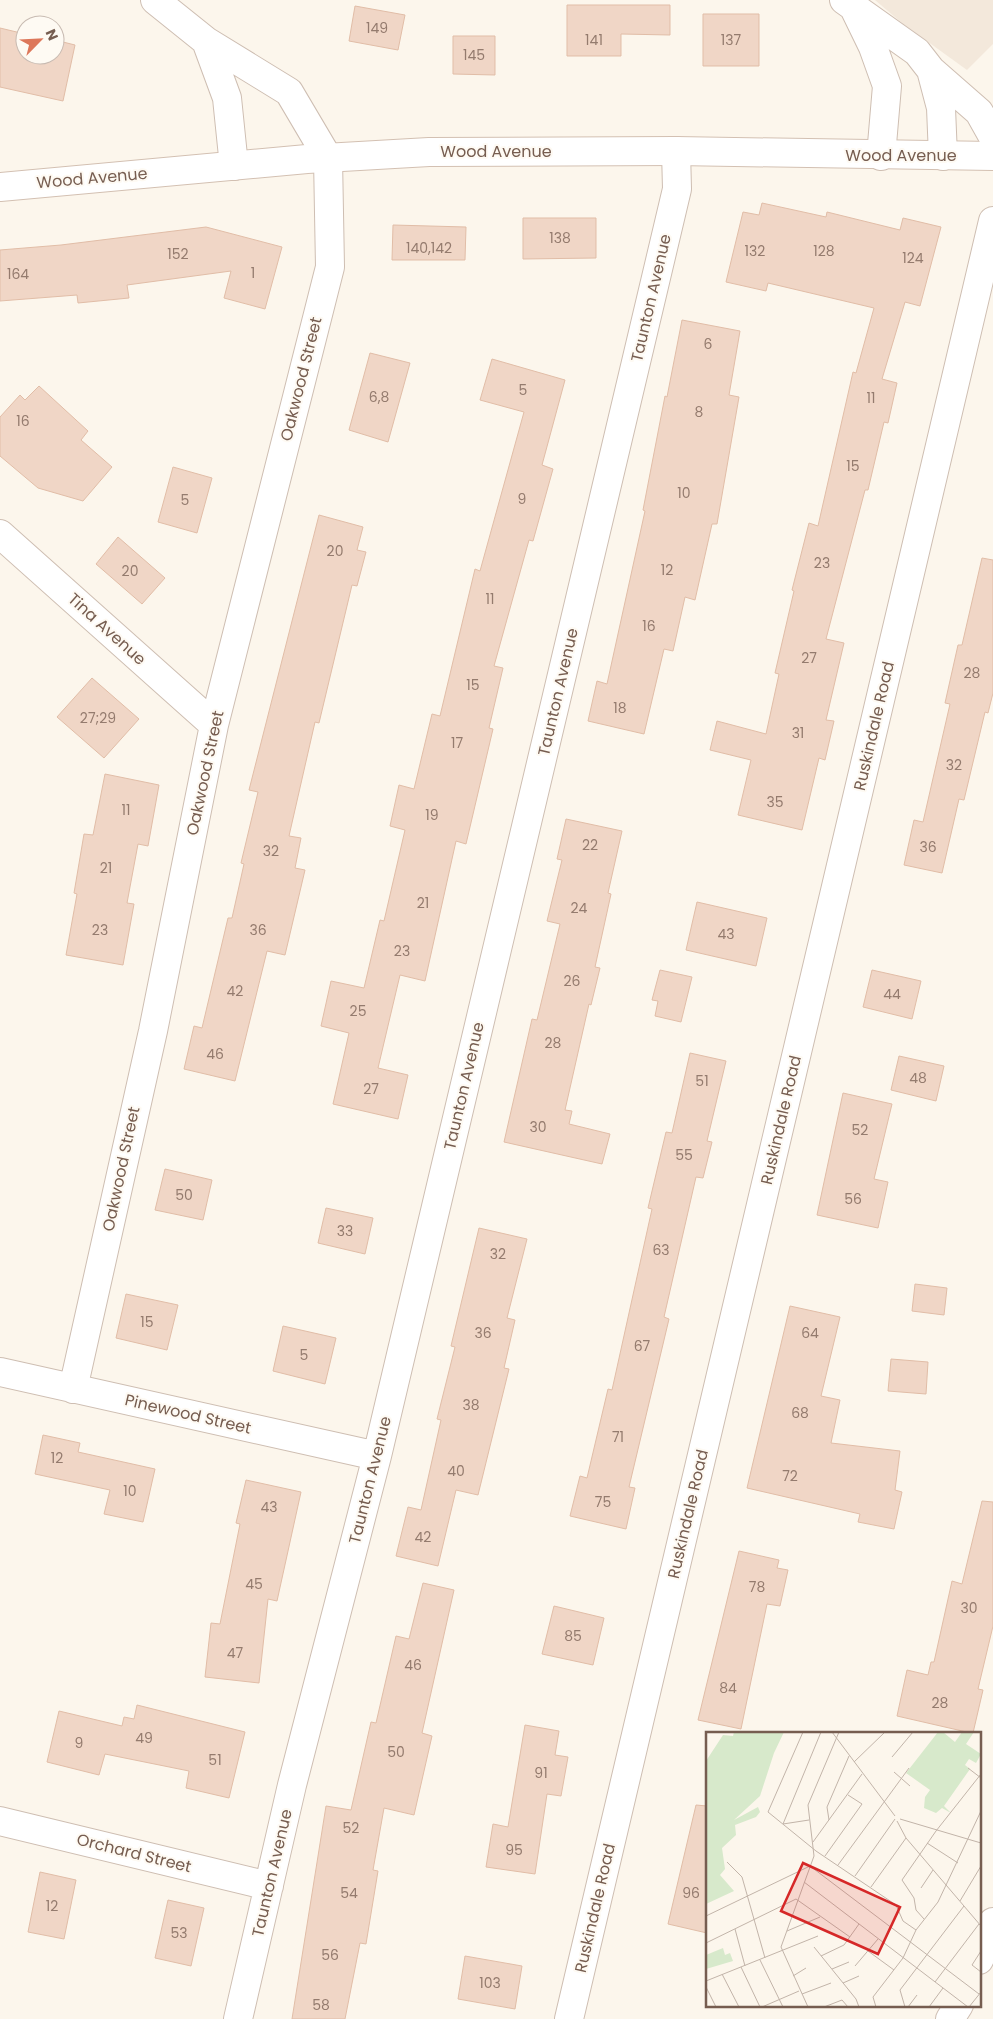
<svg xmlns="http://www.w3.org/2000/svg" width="993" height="2019" viewBox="0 0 993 2019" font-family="Poppins,sans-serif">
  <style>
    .residential { fill: #f3e8db }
    .building { fill: #f0d6c6; stroke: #e1bda7 }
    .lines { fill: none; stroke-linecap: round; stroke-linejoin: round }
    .minor-casing { stroke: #cebeb2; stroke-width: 30 }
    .secondary-casing { stroke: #d3c0b2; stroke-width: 30 }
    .minor { stroke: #fff; stroke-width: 28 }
    .secondary { stroke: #fff; stroke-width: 28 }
    .labels { text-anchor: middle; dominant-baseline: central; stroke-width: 4; stroke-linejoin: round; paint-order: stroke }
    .number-label { font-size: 14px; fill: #947b6e }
    .street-label { font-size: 16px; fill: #765d50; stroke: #fefaf3 }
    .inset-road { fill: none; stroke: #c2b4a9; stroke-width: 1 }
    .view { fill: #d62828; fill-opacity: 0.15; stroke: #d62828; stroke-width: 2.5 }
    .inset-edge { fill: none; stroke: #765d50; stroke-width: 2.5 }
  </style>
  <rect width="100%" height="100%" fill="#fcf6ec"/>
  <path class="residential" d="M875,0H993V44L967,70L902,23Z"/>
  <path class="building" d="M567,5H670V35L621,34V56H567Z
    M355,6L405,15L398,50L349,41Z
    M703,14H759V66H703Z
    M0,28L25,34V55H55V40L75,45L63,101L0,87Z
    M453,36H495V75L453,74Z
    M762,203L826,217L827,212L900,230L903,218L941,227L920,306L905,302L882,379L897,383L888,423L884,422L868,490H865L826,639L844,643L826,720L834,721L825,760L819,758L802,830L738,815L751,760L710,750L717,721L766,734L779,674L775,673L794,591L792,590L809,523L818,526L853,372L856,373L874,308L768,283L766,291L726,282L743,212L759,215Z
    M523,218H596V258L523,259Z
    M393,225L466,227L465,260H392Z
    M206,227L282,247L265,309L224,298L231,271L127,285L129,298L78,303L77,295L0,301V250L61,245Z
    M682,320L740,331L729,395L739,397L717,524H712L695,600L685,597L673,651L664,649L644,734L588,721L597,681L607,684L645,511L643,510L665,396L667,397Z
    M370,353L410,363L388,442L349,430Z
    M492,359L565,380L542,465L553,469L533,541L529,540L494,666L503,668L489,728L493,729L466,844L456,841L425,981L400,975L378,1068L408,1075L398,1119L333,1104L349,1033L321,1026L331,981L364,988L380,920L384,921L405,830L390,826L399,785L414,789L432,714L440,716L475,569L480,571L524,412L480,400Z
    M39,386L88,431L81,440L112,467L83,501L38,488L0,456V417L20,395L25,400Z
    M173,467L212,478L197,533L158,522Z
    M319,515L363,527L357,550L366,552L357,586L352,585L319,723L315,722L289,836L301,838L295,868L305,870L285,955L267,951L235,1081L184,1069L194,1026L202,1028L228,918H232L244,864L241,863L258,792L249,790Z
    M118,537L165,578L142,604L96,564Z
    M982,558L993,560V693L988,713L985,712L964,800L959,799L942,873L904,865L914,820L923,822L950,704L945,703L958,645H962Z
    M92,678L139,719L104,758L57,717Z
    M105,774L159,785L148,846L138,844L127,903L134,904L123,965L66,955L77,894L74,893L84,834L93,835Z
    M566,819L622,831L608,893L611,894L595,967L600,968L591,1005L589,1004L565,1110L572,1111L569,1124L610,1134L602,1164L504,1142L532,1019L537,1020L560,924L547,921L562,860L557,859Z
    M697,902L767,918L756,966L686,950Z
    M660,970L692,977L681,1022L655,1016L658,1001L652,1000Z
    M872,970L921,981L912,1019L863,1007Z
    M690,1053L726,1061L707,1141L712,1142L703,1178L696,1177L664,1317L669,1319L629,1487L635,1488L626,1529L570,1516L580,1476L587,1478L608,1389L612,1390L652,1209L648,1208L666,1132L672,1133Z
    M899,1056L944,1066L936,1101L891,1090Z
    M843,1093L892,1104L874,1179L888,1182L878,1228L817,1215Z
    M165,1169L212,1180L203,1220L155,1210Z
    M326,1208L373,1218L365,1254L318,1243Z
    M479,1228L527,1239L507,1318L515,1320L504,1368L509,1369L478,1495L456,1490L438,1566L396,1556L408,1507L421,1510L441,1420L437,1419L455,1347L451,1346Z
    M915,1284L947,1288L944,1315L912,1311Z
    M126,1294L178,1305L167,1350L116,1338Z
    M790,1306L840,1317L821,1396L840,1400L831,1443L900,1451L895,1490L902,1492L894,1529L858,1522L860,1514L747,1488Z
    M283,1326L336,1338L325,1384L273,1371Z
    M891,1359L928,1362L926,1394L888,1391Z
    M43,1435L80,1443L78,1452L155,1469L143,1522L104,1514L110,1490L35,1474Z
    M246,1480L301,1492L277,1601L268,1599L259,1683L205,1677L211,1623L220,1624L240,1524L236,1523Z
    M982,1501L993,1502V1626L978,1689L983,1690L973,1733H971L897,1716L907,1670L928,1675L931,1662H934L952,1581L962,1584Z
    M739,1551L779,1560L777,1568L788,1570L780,1606L767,1604L741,1729L698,1720Z
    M423,1583L454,1590L422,1733L432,1736L414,1815L384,1808L373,1870L378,1871L366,1944L360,1943L345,2019H292L326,1806L351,1810L371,1722L376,1723L396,1636L409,1639Z
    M554,1606L604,1618L593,1665L542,1654Z
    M137,1705L245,1732L229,1798L186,1788L189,1771L105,1754L99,1775L47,1762L59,1711L122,1726L124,1717L134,1719Z
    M525,1725L559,1731L555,1755L568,1757L561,1796L547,1794L535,1874L486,1867L493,1824L508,1827Z
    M696,1805L707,1806V1933L668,1924Z
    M40,1872L76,1880L64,1939L28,1932Z
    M168,1900L204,1908L191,1966L155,1958Z
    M465,1956L522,1966L515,2009L458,1999Z"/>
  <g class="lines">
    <defs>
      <path id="minor" d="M844,0L917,52L931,70L979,112L993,137
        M855,10L873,47L887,86L881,156
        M206,41L227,98L234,166
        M931,70L941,108L943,156
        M0,534L214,725
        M0,1372L377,1456
        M73,1389L153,1031L214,725L330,267L328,158L289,92L206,41L155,0
        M0,1821L269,1886
        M979,1960L989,1940L993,1922
        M238,2019L292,1785L377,1456L677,189L676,151
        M569,2019L993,221
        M950,2019L959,2005"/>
      <path id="secondary" d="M0,187L307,159L429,152L676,151L993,156"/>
    </defs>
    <use href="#minor" class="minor-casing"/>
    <use href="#secondary" class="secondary-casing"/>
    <use href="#minor" class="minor"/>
    <use href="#secondary" class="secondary"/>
  </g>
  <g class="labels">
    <g class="number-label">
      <text x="377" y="28">149</text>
      <text x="594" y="40">141</text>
      <text x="731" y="40">137</text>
      <text x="474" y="55">145</text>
      <text x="560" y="238">138</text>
      <text x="429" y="248">140,142</text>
      <text x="755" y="251">132</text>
      <text x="824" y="251">128</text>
      <text x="178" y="254">152</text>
      <text x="913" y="258">124</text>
      <text x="253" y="273">1</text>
      <text x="18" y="274">164</text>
      <text x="708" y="344">6</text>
      <text x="523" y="390">5</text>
      <text x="379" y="397">6,8</text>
      <text x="871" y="398">11</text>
      <text x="699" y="412">8</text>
      <text x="23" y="421">16</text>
      <text x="853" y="466">15</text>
      <text x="684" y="493">10</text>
      <text x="522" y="499">9</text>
      <text x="185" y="500">5</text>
      <text x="335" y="551">20</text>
      <text x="822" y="563">23</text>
      <text x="667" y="570">12</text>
      <text x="130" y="571">20</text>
      <text x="490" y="599">11</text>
      <text x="649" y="626">16</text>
      <text x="809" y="658">27</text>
      <text x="972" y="673">28</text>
      <text x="473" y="685">15</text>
      <text x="620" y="708">18</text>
      <text x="98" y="718">27;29</text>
      <text x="798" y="733">31</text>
      <text x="457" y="743">17</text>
      <text x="954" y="765">32</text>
      <text x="775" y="802">35</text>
      <text x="126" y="810">11</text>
      <text x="432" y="815">19</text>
      <text x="590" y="845">22</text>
      <text x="928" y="847">36</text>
      <text x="271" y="851">32</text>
      <text x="106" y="868">21</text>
      <text x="423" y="903">21</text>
      <text x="579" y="908">24</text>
      <text x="100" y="930">23</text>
      <text x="258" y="930">36</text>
      <text x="726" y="934">43</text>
      <text x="402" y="951">23</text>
      <text x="572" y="981">26</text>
      <text x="235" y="991">42</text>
      <text x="892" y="994">44</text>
      <text x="358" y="1011">25</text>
      <text x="553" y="1043">28</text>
      <text x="215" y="1054">46</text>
      <text x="918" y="1078">48</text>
      <text x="702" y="1081">51</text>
      <text x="371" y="1089">27</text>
      <text x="538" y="1127">30</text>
      <text x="860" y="1130">52</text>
      <text x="684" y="1155">55</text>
      <text x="184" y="1195">50</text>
      <text x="853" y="1199">56</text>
      <text x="345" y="1231">33</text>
      <text x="661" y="1250">63</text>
      <text x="498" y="1254">32</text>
      <text x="147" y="1322">15</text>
      <text x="483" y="1333">36</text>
      <text x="810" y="1333">64</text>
      <text x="642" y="1346">67</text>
      <text x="304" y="1355">5</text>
      <text x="471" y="1405">38</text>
      <text x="800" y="1413">68</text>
      <text x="618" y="1437">71</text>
      <text x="57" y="1458">12</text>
      <text x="456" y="1471">40</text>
      <text x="790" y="1476">72</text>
      <text x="130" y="1491">10</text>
      <text x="603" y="1502">75</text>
      <text x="269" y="1507">43</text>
      <text x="423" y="1537">42</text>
      <text x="254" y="1584">45</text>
      <text x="757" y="1587">78</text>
      <text x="969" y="1608">30</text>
      <text x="573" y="1636">85</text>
      <text x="235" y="1653">47</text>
      <text x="413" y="1665">46</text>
      <text x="728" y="1688">84</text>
      <text x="940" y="1703">28</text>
      <text x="144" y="1738">49</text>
      <text x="79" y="1743">9</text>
      <text x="396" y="1752">50</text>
      <text x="215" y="1760">51</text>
      <text x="541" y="1773">91</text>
      <text x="351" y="1828">52</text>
      <text x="514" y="1850">95</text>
      <text x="349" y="1893">54</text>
      <text x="691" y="1893">96</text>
      <text x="52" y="1906">12</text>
      <text x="179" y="1933">53</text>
      <text x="330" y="1955">56</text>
      <text x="490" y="1983">103</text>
      <text x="321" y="2005">58</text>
    </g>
    <g class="street-label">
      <text x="496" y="151">Wood Avenue</text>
      <text x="901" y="155">Wood Avenue</text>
      <text transform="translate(92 178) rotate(-5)">Wood Avenue</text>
      <text transform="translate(651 298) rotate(-77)">Taunton Avenue</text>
      <text transform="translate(301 379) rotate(-76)">Oakwood Street</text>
      <text transform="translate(107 629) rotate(42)">Tina Avenue</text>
      <text transform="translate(558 692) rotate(-77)">Taunton Avenue</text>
      <text transform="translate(874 726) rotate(-77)">Ruskindale Road</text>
      <text transform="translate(205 773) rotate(-78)">Oakwood Street</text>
      <text transform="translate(464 1086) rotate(-77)">Taunton Avenue</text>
      <text transform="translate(781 1120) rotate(-77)">Ruskindale Road</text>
      <text transform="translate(121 1169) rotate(-78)">Oakwood Street</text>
      <text transform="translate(188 1414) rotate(13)">Pinewood Street</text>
      <text transform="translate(370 1480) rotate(-76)">Taunton Avenue</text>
      <text transform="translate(688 1514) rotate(-77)">Ruskindale Road</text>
      <text transform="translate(134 1853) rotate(14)">Orchard Street</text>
      <text transform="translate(272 1873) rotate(-77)">Taunton Avenue</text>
      <text transform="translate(595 1908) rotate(-77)">Ruskindale Road</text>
    </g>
  </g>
  <g transform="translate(706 1732)">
    <rect width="275" height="275" fill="#fcf6ec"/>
    <path d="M28,0H78L68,21L54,64L28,88L52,75L54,80L50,85L29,93L30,103L16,116L19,137L14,143L28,159L0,172V29L17,3L27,4ZM232,0H237L249,10L256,0H268L260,12L275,22L270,31L263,27L259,33L264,37L238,74L245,81L236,76L230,81L218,76L219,65L224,58L200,41ZM17,216L19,223L24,221L27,229L0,237V223Z" fill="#d7e9cb"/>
    <path class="inset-road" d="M97,0L62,80L110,119L190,173L197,189L210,198M126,0L189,84M186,25L207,0M148,30L179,0M262,36L275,46M188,40L204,54M194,87L275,111M103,88L77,92L115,0M123,88L121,75L143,24M191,89L200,106L275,194M107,110L156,42M221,111L252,131M119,124L156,72L142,63M21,130L36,145L59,226M132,133L203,36M149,144L189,87M98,150L262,275M165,155L200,106M215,156L227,138M254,169L275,134M0,184L104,134L273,262M218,187L210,178L208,166L196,148L230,99L275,42M29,197L39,234M81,199L114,185M0,211L90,167L144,205M108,215L150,267L153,275M162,219L188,238M275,219L266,233L275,240M115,224L138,213L153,192M54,228L77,275M149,234L172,207M35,235L54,275M126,237L143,230M16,242L33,275M87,244L100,236M0,249L112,204M229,250L273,192M137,251L153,244M0,255L10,275M96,262L125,251M56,275L93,259M102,275L75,215L108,124L102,73L133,0M118,275L136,268L142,275M170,275L167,265L197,226L210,198L232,170L275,79M199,275L194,258L258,174M202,275L211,263M223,275L237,256M263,275L275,260"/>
    <path class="view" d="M97,131L194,175L172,222L75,179Z"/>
    <rect width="275" height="275" class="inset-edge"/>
  </g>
  <g transform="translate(40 40) rotate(66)"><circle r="24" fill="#fefaf3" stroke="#c8bbb2"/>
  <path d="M0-4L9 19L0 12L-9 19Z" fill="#dd775a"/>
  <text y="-8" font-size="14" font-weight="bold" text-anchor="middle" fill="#765d50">N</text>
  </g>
</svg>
